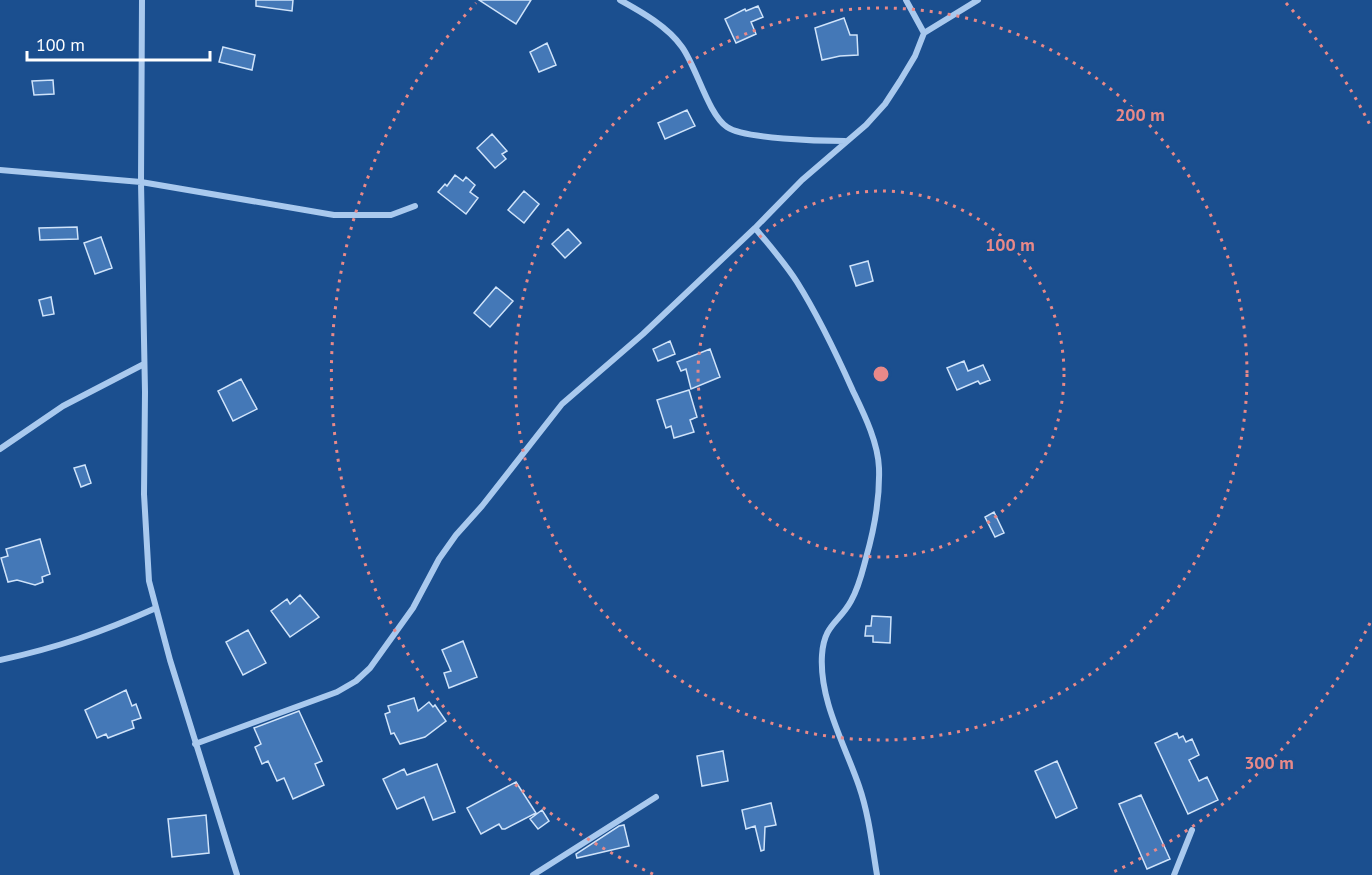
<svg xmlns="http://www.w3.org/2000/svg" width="1372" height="875" viewBox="0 0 1372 875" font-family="'PT Sans',sans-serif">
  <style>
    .building { fill: #4478b7; stroke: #cfe3fa; stroke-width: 1.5 }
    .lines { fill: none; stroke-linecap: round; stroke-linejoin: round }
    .street { stroke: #a9c9ee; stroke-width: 6 }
    .ring { fill: none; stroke: #e88989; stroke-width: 3; stroke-dasharray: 3 6 }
    .centre { fill: #e88989; stroke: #1b4f8f; stroke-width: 3 }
    .ring-label { font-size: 18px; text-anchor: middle; font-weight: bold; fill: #e88989; stroke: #1b4f8f; stroke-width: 6; stroke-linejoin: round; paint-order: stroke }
  </style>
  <rect width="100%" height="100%" fill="#1b4f8f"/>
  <path class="building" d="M256,0H293L292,11L256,6Z
    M479,0H531L516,24Z
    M758,6L763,17L751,22L756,34L736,43L725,19L745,9L746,11Z
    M844,18L850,35H857L858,55L840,56L822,60L815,28Z
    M547,43L556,65L539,72L530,52Z
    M223,47L255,55L252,70L219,62Z
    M53,80L54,94L34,95L32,81Z
    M687,110L695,126L665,139L658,123Z
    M492,134L507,151L502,154L506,159L495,168L477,148Z
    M455,175L463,181L466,177L475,185L470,192L478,198L466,214L438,192L445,184L447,186Z
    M524,191L539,204L524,223L508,210Z
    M77,227L78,239L40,240L39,228Z
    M568,229L581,243L565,258L552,244Z
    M101,237L112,268L95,274L84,243Z
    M868,261L873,281L856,286L850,266Z
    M496,287L513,301L490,327L474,313Z
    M51,297L54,314L43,316L39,300Z
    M670,341L675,354L658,361L653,349Z
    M710,349L720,377L691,389L686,369L681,371L677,362Z
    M964,361L968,371L983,365L990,380L980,384L978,381L957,390L947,368Z
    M241,379L257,409L233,421L218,391Z
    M689,390L697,417L690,420L694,432L674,438L671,426L666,428L657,400Z
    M85,465L91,483L81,487L74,468Z
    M994,512L1004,533L995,537L985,517Z
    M40,539L50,574L42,577L43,582L35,585L17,580L8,582L1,558L8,556L6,549Z
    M300,595L319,617L290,637L271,611L287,599L290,604Z
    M872,616L891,617L890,643L873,642V636H865L866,626H871Z
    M248,630L266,663L243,675L226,642Z
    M463,641L477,677L449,688L444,673L451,671L442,650Z
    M126,690L132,706L136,704L141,718L132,721L134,728L108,738L106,734L97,738L85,710Z
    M414,698L418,711L429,702L433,707L435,705L446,721L425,737L400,744L394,733L391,734L385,714L390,712L388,706Z
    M299,711L322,761L315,764L324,785L293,799L284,778L277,781L268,761L262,764L255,747L261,744L254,728Z
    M1177,733L1179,738L1183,736L1186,742L1192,739L1199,755L1189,760L1199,781L1207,777L1218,800L1188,814L1155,743Z
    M723,751L728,781L702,786L697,756Z
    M1057,761L1077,808L1056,818L1035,771Z
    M437,764L455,812L433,820L424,797L397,809L383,779L404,769L407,775Z
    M516,782L536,813L505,829H502L499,824L481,834L467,808Z
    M1141,795L1170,859L1147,869L1119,804Z
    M771,803L776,825L765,827L764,850L761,851L755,826L746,829L742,810Z
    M542,810L549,821L538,829L530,819Z
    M206,815L209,853L172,857L168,819Z
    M624,825L629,846L577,858L576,854L619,826Z"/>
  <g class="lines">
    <path class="street" d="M142,0L141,182L145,392L144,494L149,581L170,660L237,875
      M620,0C642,12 668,27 682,47C697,68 708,114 727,127C744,139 821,141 845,141
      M924,33L978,0
      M0,170L141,182L334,215H391L415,206
      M755,228C769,245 785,263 797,282C819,317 836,353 853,391C864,414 878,442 879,468C880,498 874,530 866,558C862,573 859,587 851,601C839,623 824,624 822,655C819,700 845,745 859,786C869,815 872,845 877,875
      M0,449L63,406L144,364
      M0,660C57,648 102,632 156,608
      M195,744L337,692L356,681L370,668L413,608L439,559L456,535L482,506L562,404L643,334L755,228L802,180L866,125L885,104L900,81L915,56L924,33L906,0
      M533,875L656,797
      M1174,875L1192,830"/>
  </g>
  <g class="ring">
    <circle cx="881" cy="374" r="183"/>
    <circle cx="881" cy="374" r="366"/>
    <path d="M1370 623A549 549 0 0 1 1109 874M653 874A549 549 0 0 1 476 3M1286 3A549 549 0 0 1 1370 125"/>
  </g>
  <circle cx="881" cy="374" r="9" class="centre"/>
  <g class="ring-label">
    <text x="1140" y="121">200 m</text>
    <text x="1010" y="251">100 m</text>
    <text x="1269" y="769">300 m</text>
  </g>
  <path d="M27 51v9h183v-9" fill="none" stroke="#ffffff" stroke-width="3"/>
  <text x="36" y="51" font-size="18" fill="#ffffff" stroke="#1b4f8f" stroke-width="4.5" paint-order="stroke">100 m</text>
</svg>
